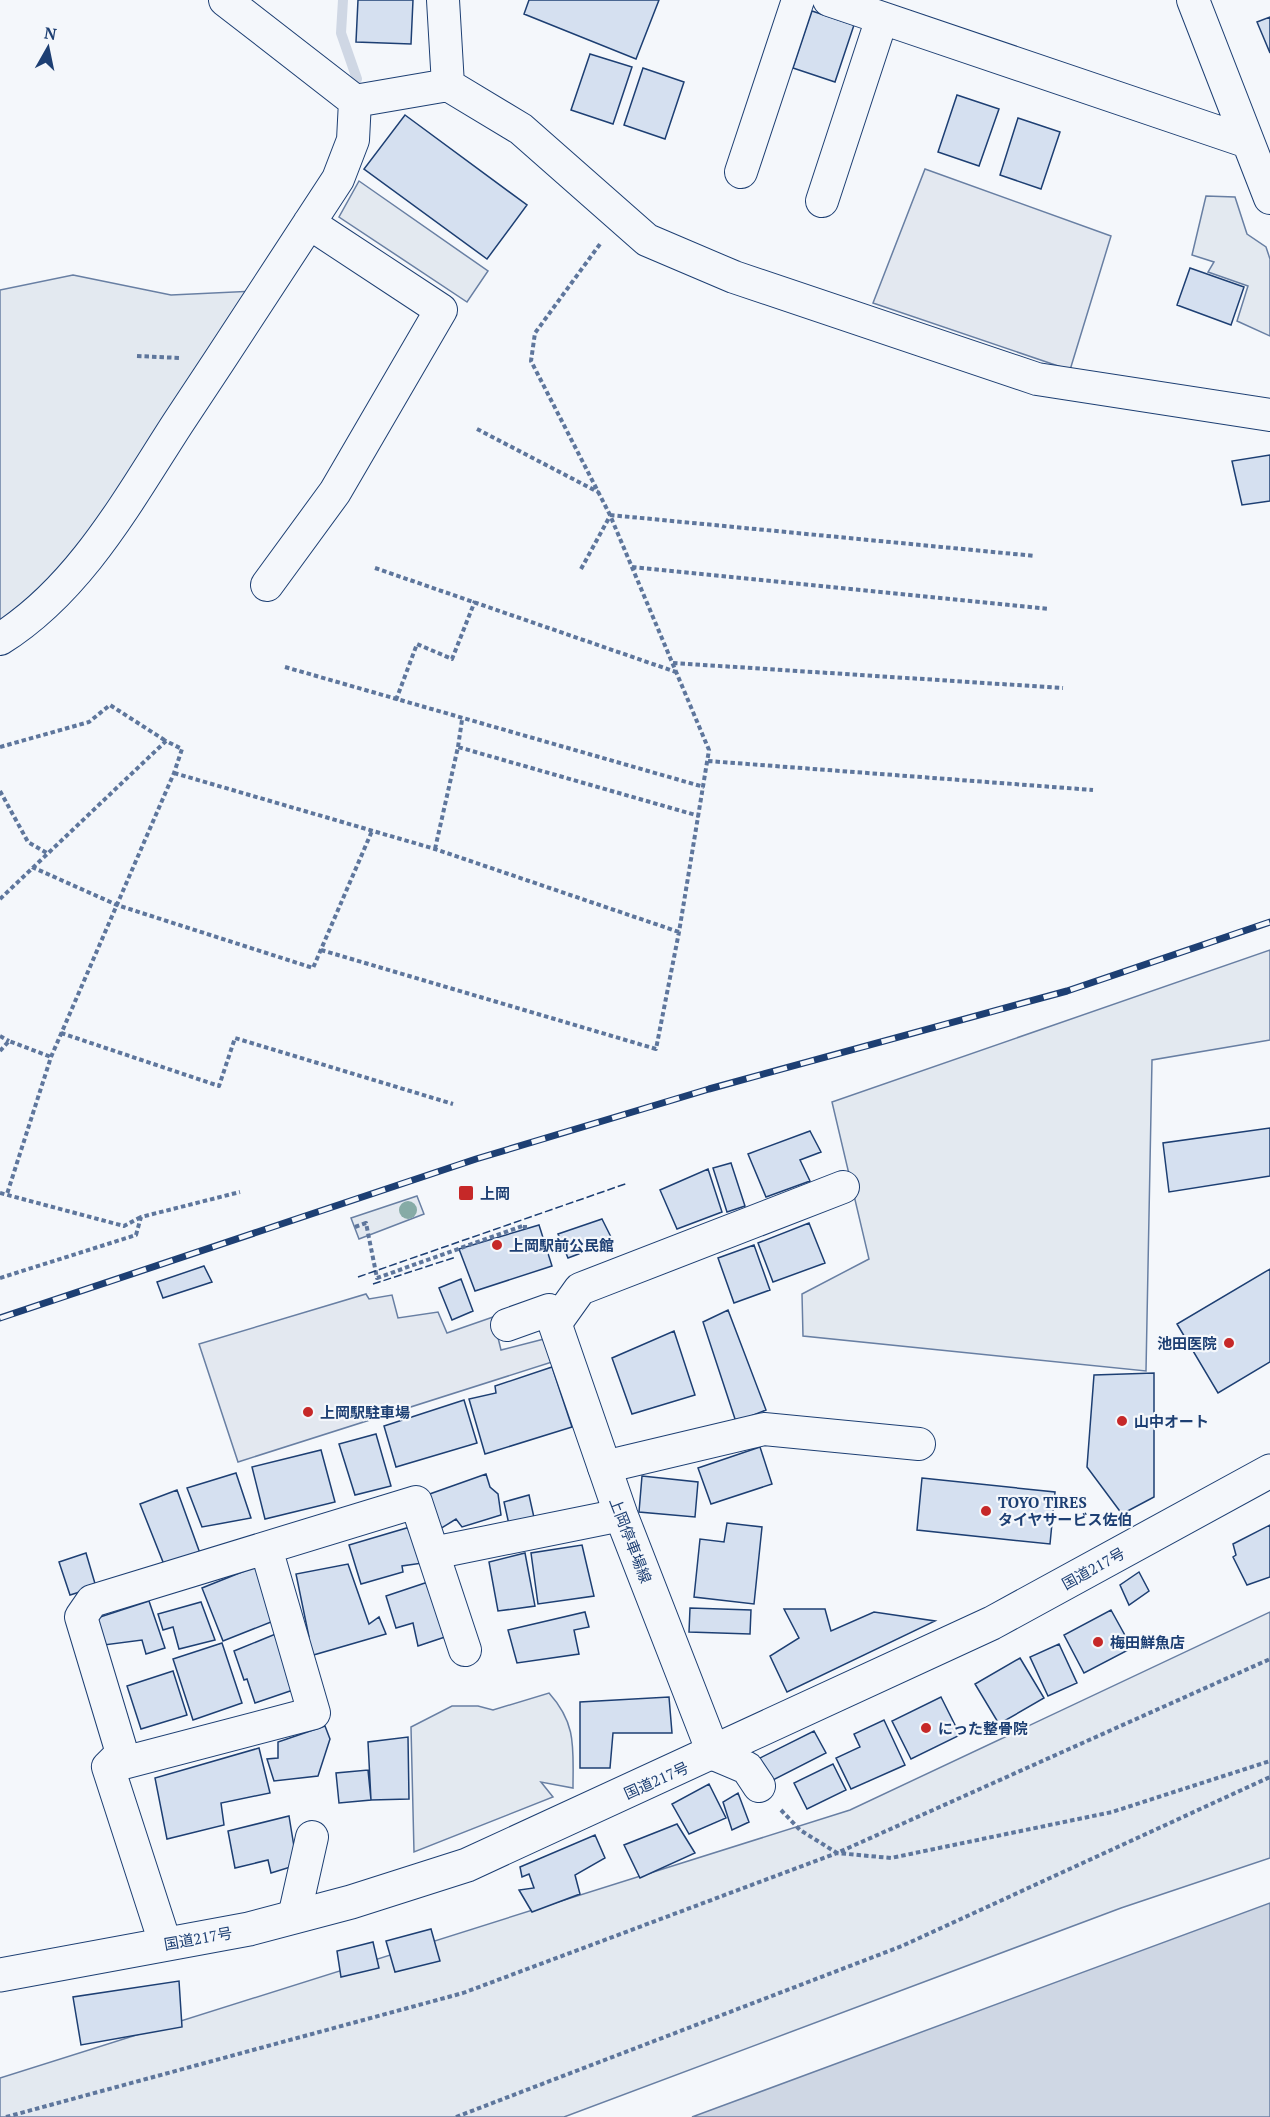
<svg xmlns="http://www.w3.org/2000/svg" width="1270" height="2117" viewBox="0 0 1270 2117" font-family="'PT Serif','Noto Sans JP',serif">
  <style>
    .green { fill: #e3e9f0; stroke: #687fa3; stroke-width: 1.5 }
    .parking { fill: #e3e8f0; stroke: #687fa3; stroke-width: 1.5 }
    .water { fill: #cfd7e4; stroke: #687fa3; stroke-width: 1.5 }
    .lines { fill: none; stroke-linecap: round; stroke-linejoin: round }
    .stream { stroke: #cfd7e4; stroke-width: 10 }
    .building { fill: #d5e0f0; stroke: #1d3f73; stroke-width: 1.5 }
    .street-casing { stroke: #1d3f73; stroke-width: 34 }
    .secondary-casing { stroke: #1d3f73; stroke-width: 35 }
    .highway-casing { stroke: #1d3f73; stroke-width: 35 }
    .path { stroke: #5e769c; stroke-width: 4; stroke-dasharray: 4.5 3; stroke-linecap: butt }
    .street { stroke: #f4f7fb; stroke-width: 32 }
    .secondary { stroke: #f4f7fb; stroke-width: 33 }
    .highway { stroke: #f4f7fb; stroke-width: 33 }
    .rail-casing { stroke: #1d3f73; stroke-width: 7 }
    .rail { stroke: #f4f7fb; stroke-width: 4.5; stroke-dasharray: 14; stroke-linecap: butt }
    .fence { stroke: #1d3f73; stroke-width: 1.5; stroke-dasharray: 8 3; stroke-linecap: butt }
    .tree { fill: #86aba6 }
    .poi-dot { fill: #c62828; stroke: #f4f7fb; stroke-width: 2 }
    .labels { text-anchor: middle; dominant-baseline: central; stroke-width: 4.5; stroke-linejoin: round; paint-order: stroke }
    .poi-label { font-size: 15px; font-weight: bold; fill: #1d3f73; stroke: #f4f7fb; text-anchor: start }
    .street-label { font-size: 15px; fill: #1d3f73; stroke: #f4f7fb }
  </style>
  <rect width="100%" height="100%" fill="#f4f7fb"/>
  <path class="green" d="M359,181L488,271L467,302L339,217Z
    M1206,196L1235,197L1247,234L1266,247L1270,259V336L1237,321L1248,286L1208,272L1214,262L1192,255Z
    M73,275L171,295L255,291L74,555L17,613L0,623V290Z
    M1270,950V1040L1152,1060L1146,1371L803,1336L802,1294L869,1259L832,1102Z
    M417,1196L424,1214L359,1239L351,1218Z
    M1270,1612V1858L1121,1908L564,2117H0V2078L850,1810Z
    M549,1693C577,1724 573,1748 573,1788L541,1782L553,1797L414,1852L411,1727L452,1706H478L493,1710Z"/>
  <path class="parking" d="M925,169L1111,236L1070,370L873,303Z
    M366,1294L369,1299L392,1295L398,1318L438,1312L447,1333L493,1317L501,1350L548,1338L552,1362L238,1462L199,1344Z"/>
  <path class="water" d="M1270,1903V2117H692Z"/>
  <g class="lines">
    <path class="stream" d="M343,0L341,33L357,79"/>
  </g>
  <path class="building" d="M358,0H413L411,44L356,42Z
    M529,0H659L636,59L524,14Z
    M812,11L854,25L835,82L793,68Z
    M1270,17V53L1257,22Z
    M590,54L632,67L613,124L571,110Z
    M643,68L684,82L665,139L624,125Z
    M957,95L999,109L979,166L938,152Z
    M405,115L527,205L487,259L364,169Z
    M1018,118L1060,132L1041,189L1000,175Z
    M1190,268L1244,287L1231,325L1177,305Z
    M1270,455V501L1242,505L1232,461Z
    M1270,1128V1176L1169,1192L1163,1143Z
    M810,1131L821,1152L800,1160L810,1181L766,1197L748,1154Z
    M731,1163L745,1206L727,1212L713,1168Z
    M708,1169L722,1212L677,1229L660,1190Z
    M602,1219L613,1241L568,1258L558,1234Z
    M809,1223L825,1263L773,1282L758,1243Z
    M539,1225L552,1266L475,1291L459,1249Z
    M754,1245L770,1290L734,1303L718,1258Z
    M204,1266L212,1282L163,1298L157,1282Z
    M1270,1269V1362L1218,1393L1177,1324Z
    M461,1279L473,1311L452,1320L439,1288Z
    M728,1310L766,1410L736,1422L703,1322Z
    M674,1331L695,1395L632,1414L612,1358Z
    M552,1367L572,1427L485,1454L469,1399L496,1393L495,1386Z
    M1154,1373V1497L1122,1514L1087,1467L1094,1375Z
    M464,1400L477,1443L396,1467L384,1426Z
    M376,1434L391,1486L355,1495L339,1444Z
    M760,1447L772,1484L711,1504L698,1468Z
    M321,1450L335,1502L265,1519L252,1467Z
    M236,1473L251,1518L202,1527L187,1488Z
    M486,1474L490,1487L498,1494L501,1515L462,1527L456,1519L440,1529L424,1496Z
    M642,1476L698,1482L695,1517L639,1512Z
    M922,1478L1055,1492L1050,1544L917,1530Z
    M177,1490L201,1556L165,1567L140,1504Z
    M529,1495L535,1522L510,1529L504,1502Z
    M727,1523L762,1527L754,1604L694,1597L700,1539L724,1542Z
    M1270,1525V1577L1247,1585L1233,1557L1236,1555L1233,1544Z
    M410,1527L423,1563L402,1566L403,1572L361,1584L349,1545Z
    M582,1545L594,1596L538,1604L531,1553Z
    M86,1553L96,1587L70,1595L59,1562Z
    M525,1553L535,1606L498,1611L489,1562Z
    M348,1564L369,1624L379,1617L386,1634L310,1656L304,1640L309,1637L296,1574Z
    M257,1566L276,1620L223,1641L202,1588Z
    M1139,1572L1149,1591L1129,1605L1120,1585Z
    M428,1582L448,1636L418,1646L413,1623L396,1628L386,1596Z
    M149,1601L165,1648L146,1654L142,1640L104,1645L97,1618Z
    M201,1602L215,1640L179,1649L173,1627L163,1630L158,1614Z
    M690,1608L751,1610L750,1634L689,1632Z
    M784,1609H825L831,1631L874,1612L935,1621L787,1692L770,1656L799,1638Z
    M1111,1610L1132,1648L1084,1673L1064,1635Z
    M585,1612L589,1627L574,1630L579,1654L517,1663L508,1630Z
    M278,1633L296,1689L255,1703L247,1679L244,1680L234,1651Z
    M222,1643L242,1703L193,1720L173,1659Z
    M1059,1644L1077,1683L1048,1696L1030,1657Z
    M1020,1658L1044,1698L999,1724L975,1684Z
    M173,1671L187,1715L141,1729L127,1686Z
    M669,1697L672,1733H613L610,1768H580V1702Z
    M941,1697L960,1735L911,1759L892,1721Z
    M884,1720L905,1765L851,1789L836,1758L860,1747L854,1734Z
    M325,1726L330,1739L318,1776L274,1781L267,1759L278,1758V1742Z
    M814,1731L826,1753L769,1782L758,1759Z
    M408,1737L409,1799L371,1800L368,1742Z
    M259,1748L270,1793L221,1803L224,1825L167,1839L155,1778Z
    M833,1764L846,1790L807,1809L794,1783Z
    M368,1770L371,1800L339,1803L336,1773Z
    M709,1784L726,1818L689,1834L672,1804Z
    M738,1793L749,1822L732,1830L723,1802Z
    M289,1816L297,1865L271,1873L268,1860L235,1868L228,1831Z
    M677,1824L695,1853L640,1878L624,1845Z
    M595,1835L605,1858L575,1875L580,1894L532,1912L519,1890L534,1888L529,1874L522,1877L520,1867Z
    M431,1929L440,1961L395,1972L386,1941Z
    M373,1942L379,1968L341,1977L337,1951Z
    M179,1981L182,2027L81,2045L73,1997Z"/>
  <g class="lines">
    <defs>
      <path id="street" d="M225,0L355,101L448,85L521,129L647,240L734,277L1037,379L1270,415
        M443,0L448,85
        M829,0L1248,142
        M1193,0L1270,198
        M741,172L798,0
        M822,201L882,18
        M267,585L335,492L441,310L309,223
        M0,639C80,589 128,500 178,423C232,342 285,260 338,179L353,140L355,101
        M507,1325L549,1310L555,1324L580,1289L843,1187
        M604,1467L764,1429L919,1444
        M433,1553L621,1515
        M714,1754L747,1768L759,1786
        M108,1767L314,1713L266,1548
        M294,1917L312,1837
        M165,1943L108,1767L122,1753L81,1617L92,1601L416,1502L465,1650"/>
      <path id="secondary" d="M555,1324L621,1515L714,1754"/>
      <path id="highway" d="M0,1975L249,1929L351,1902L467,1865L992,1623L1270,1471"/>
    </defs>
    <use href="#street" class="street-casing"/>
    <use href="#secondary" class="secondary-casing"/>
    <use href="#highway" class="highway-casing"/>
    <path class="path" d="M137,356L180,358
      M477,429L598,492
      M610,515L1035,556
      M632,567L1049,609
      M375,568L676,672
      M581,569L610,516
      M673,663L1063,688
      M285,667L704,787
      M396,700L417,644L452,659L475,601
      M0,747L89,722L110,705L166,741
      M458,747L462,720
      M708,761L1093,790
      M174,773L435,849L679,932
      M0,791L28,842L47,853
      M435,849L458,747L699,816
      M32,867L117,905L313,968L372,831
      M0,899L166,741L182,749L174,773L51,1057L7,1194
      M321,950L656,1049L679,932L709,750L610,515L531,361L535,333L600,244
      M61,1033L219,1086L235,1038L453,1104
      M0,1036L9,1041
      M0,1051L9,1041L51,1057
      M0,1193L124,1226L141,1217
      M355,1227L366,1223L377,1278L525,1225V1229
      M0,1278L136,1235L141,1217L240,1192
      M781,1810L800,1830L837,1853L1270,1659
      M6,2117L463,1993L837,1853L891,1858L1112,1812L1270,1761
      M456,2117L902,1946L1270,1777"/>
    <use href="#street" class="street"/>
    <use href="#secondary" class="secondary"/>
    <use href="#highway" class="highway"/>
    <defs>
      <path id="rail" d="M0,1318L476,1159L709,1089L1067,991L1270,922"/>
    </defs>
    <use href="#rail" class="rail-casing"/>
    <use href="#rail" class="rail"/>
    <path class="fence" d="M358,1277L628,1183
      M373,1284L456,1257"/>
  </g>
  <circle class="tree" cx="408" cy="1210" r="9"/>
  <g class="poi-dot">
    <rect x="458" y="1185" width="16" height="16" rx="3"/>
    <circle cx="497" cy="1245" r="6"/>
    <circle cx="1229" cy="1343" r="6"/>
    <circle cx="308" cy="1412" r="6"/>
    <circle cx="1122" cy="1421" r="6"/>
    <circle cx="986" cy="1511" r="6"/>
    <circle cx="1098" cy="1642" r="6"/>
    <circle cx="926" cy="1728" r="6"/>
  </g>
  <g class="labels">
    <g class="poi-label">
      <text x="480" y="1193">上岡</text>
      <text x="509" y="1245">上岡駅前公民館</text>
      <text x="1217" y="1343" text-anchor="end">池田医院</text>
      <text x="320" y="1412">上岡駅駐車場</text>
      <text x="1134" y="1421">山中オート</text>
      <text x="998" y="1502">TOYO TIRES<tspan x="998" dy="17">タイヤサービス佐伯</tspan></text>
      <text x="1110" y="1642">梅田鮮魚店</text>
      <text x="938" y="1728">にった整骨院</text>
    </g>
    <g class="street-label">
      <text transform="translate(631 1540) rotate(69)">上岡停車場線</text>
      <text transform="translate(1093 1568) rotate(-29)">国道217号</text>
      <text transform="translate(656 1780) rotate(-24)">国道217号</text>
      <text transform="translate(198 1938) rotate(-10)">国道217号</text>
    </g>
  </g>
  <g transform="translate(48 48) rotate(9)" stroke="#f4f7fb" stroke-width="4.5" paint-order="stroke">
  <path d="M0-4.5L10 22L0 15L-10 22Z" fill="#1d3f73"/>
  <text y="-9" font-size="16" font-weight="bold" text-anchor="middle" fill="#1d3f73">N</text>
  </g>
</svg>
